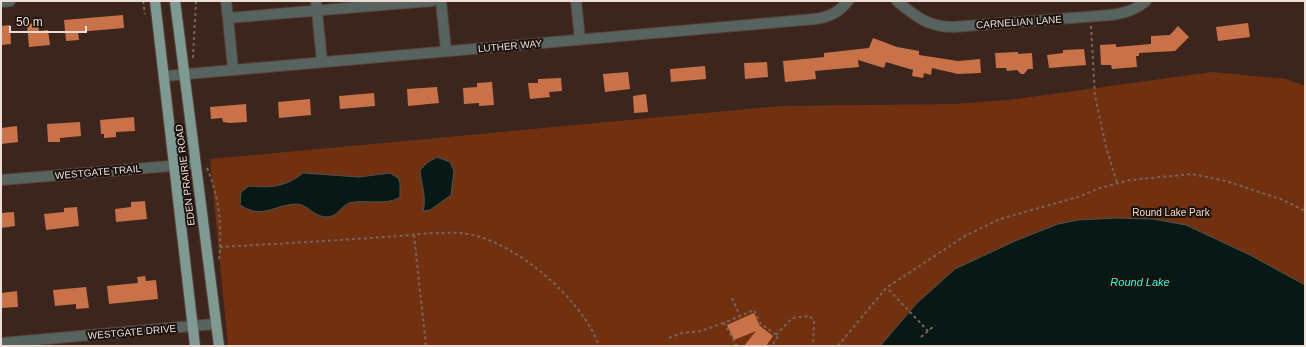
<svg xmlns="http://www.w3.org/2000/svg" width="1306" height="347" viewBox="0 0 1306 347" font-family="Arial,sans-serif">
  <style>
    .green { fill: #713111 }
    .water { fill: #081915; stroke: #4c544f }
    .building { fill: #c9724a }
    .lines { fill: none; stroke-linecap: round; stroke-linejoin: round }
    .minor-casing { stroke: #58423a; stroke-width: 12 }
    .major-casing { stroke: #58423a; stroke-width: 12 }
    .path { stroke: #78645c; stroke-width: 2; stroke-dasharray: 3 3; stroke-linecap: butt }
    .minor { stroke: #56635f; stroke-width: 10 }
    .major { stroke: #7f9a92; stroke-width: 10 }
    .labels { text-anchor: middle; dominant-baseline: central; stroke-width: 4; stroke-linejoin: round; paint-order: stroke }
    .street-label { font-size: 10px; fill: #ecddd6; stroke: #1b110d }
    .park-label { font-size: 10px; fill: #f4dbd1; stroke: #1b110d }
    .water-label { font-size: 11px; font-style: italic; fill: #3ef9d6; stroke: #1b110d }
  </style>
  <rect width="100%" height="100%" fill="#3c251c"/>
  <path class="green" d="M1212,72L1286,79L1305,86V346H228L210,159L781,106L954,104L1008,100Z"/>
  <path class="water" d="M437,157L450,162L454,171L451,195L430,210L423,211C427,197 421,184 420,170L428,162Z
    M303,173L359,177L390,173L398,178L400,183V197C389,206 363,199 349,203C342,206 338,214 332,216C316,221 309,204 296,204C273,205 263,220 240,205L241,192L249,186C270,188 286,187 303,173Z
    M1117,218L1153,219L1186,225L1250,255L1305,285V346H880L917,303L955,269L1015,241L1058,224L1078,220Z"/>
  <path class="building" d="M123,15L124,28L78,32L79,40L66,41L64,20Z
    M38,23L39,31L48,30L50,45L29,47L27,24Z
    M1248,23L1250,37L1218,41L1216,27Z
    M10,25L11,44L1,45V26Z
    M1178,26L1189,37L1175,51L1139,53V56H1136L1137,67L1112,69L1111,65H1101L1100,45L1116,44V47L1151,44V36L1170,35Z
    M873,38L897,47L919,51V55L958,61L980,59L981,73L958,74L932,68L931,75L924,73L923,78L912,76L913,70L886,62L884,68L858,60L859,67L815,71L816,79L785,82L783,61L824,57V53L869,48Z
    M1084,49L1086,65L1049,68L1047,55L1063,53V50Z
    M1018,52V54L1032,53L1033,69H1028L1024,74H1021L1017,70L1007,71L1006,68H996L995,53Z
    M767,62L768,77L745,79L744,63Z
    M705,66L706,79L671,82L670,69Z
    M628,72L630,89L605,92L603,74Z
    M561,78L562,91L549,92L550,97L530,99L528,83H538V79Z
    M492,82L494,105L479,106V103L464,104L463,88L477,87V83Z
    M437,87L439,103L408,106L407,89Z
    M374,93L375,106L340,109L339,96Z
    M646,94L648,112L634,113L633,96Z
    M310,99L311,115L279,118L278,102Z
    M246,104L247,122L230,123L223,122L222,118L211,119L210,107Z
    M134,117L135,131L116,132V137L104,138V134H101L100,120Z
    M80,122L81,136L60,138V142H48L47,124Z
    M17,126L18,142L1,144V128Z
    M145,201L147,219L116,222L115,209L131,207V202Z
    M77,207L79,226L46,230L44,214L64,212V208Z
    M14,212L15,226L1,228V213Z
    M145,276L146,281L156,280L158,299L109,304L107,286L138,283L137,277Z
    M86,287L89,308L76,309V304L55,306L53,290Z
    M17,291L18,307L1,308V293Z
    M754,313L760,326L773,336L766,346H744L756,331L734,340L727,325Z"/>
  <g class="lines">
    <defs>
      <path id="minor" d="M226,1L228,18L383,5
        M316,1L322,62
        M382,1L383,5L432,1
        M441,1L446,51
        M576,1L580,39
        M897,1C915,16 928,27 953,27L1111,15C1125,13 1135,10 1146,1
        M1,2L10,1
        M228,18L233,69
        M165,76L815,19C830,17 839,12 848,1
        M1,180L195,164
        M1,343L215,324"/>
      <path id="major" d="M155,1L195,346
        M175,1L219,346"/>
    </defs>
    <use href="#minor" class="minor-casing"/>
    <use href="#major" class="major-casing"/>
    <path class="path" d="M143,1L145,14
      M1091,26L1095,96L1106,147L1117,183
      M193,58L196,1
      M207,168C220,199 222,227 219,260
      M414,235L426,346
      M220,247C274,244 329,241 383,237C410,236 441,230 468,234C516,242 583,300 599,346
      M889,290L928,331
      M732,298L740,316
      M776,335L792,318L810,316L814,321L813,346
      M921,337L935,325
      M669,338L682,333L701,331L723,323
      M737,346L724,323L754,310L761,324L778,336L772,346
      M838,346L886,288L965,236L1000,219L1078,197L1100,188L1130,180L1192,174L1226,181L1283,200L1305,211"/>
    <use href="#minor" class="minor"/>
    <use href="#major" class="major"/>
  </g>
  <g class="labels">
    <g class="street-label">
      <text transform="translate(1019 22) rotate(-4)">CARNELIAN LANE</text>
      <text transform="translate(510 46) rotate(-5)">LUTHER WAY</text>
      <text transform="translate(98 172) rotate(-5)">WESTGATE TRAIL</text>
      <text transform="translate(185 175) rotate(-97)">EDEN PRAIRIE ROAD</text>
      <text transform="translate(132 332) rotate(-5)">WESTGATE DRIVE</text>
    </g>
    <g class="park-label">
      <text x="1171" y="212">Round Lake Park</text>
    </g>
    <g class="water-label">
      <text x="1140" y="282">Round Lake</text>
    </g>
  </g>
  <rect width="1306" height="347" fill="none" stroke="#ecddd6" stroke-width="4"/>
  <path d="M10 26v6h76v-6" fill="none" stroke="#ecddd6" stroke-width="2"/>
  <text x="16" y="26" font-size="12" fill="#ecddd6" stroke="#1b110d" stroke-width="3" paint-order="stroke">50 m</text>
</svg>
